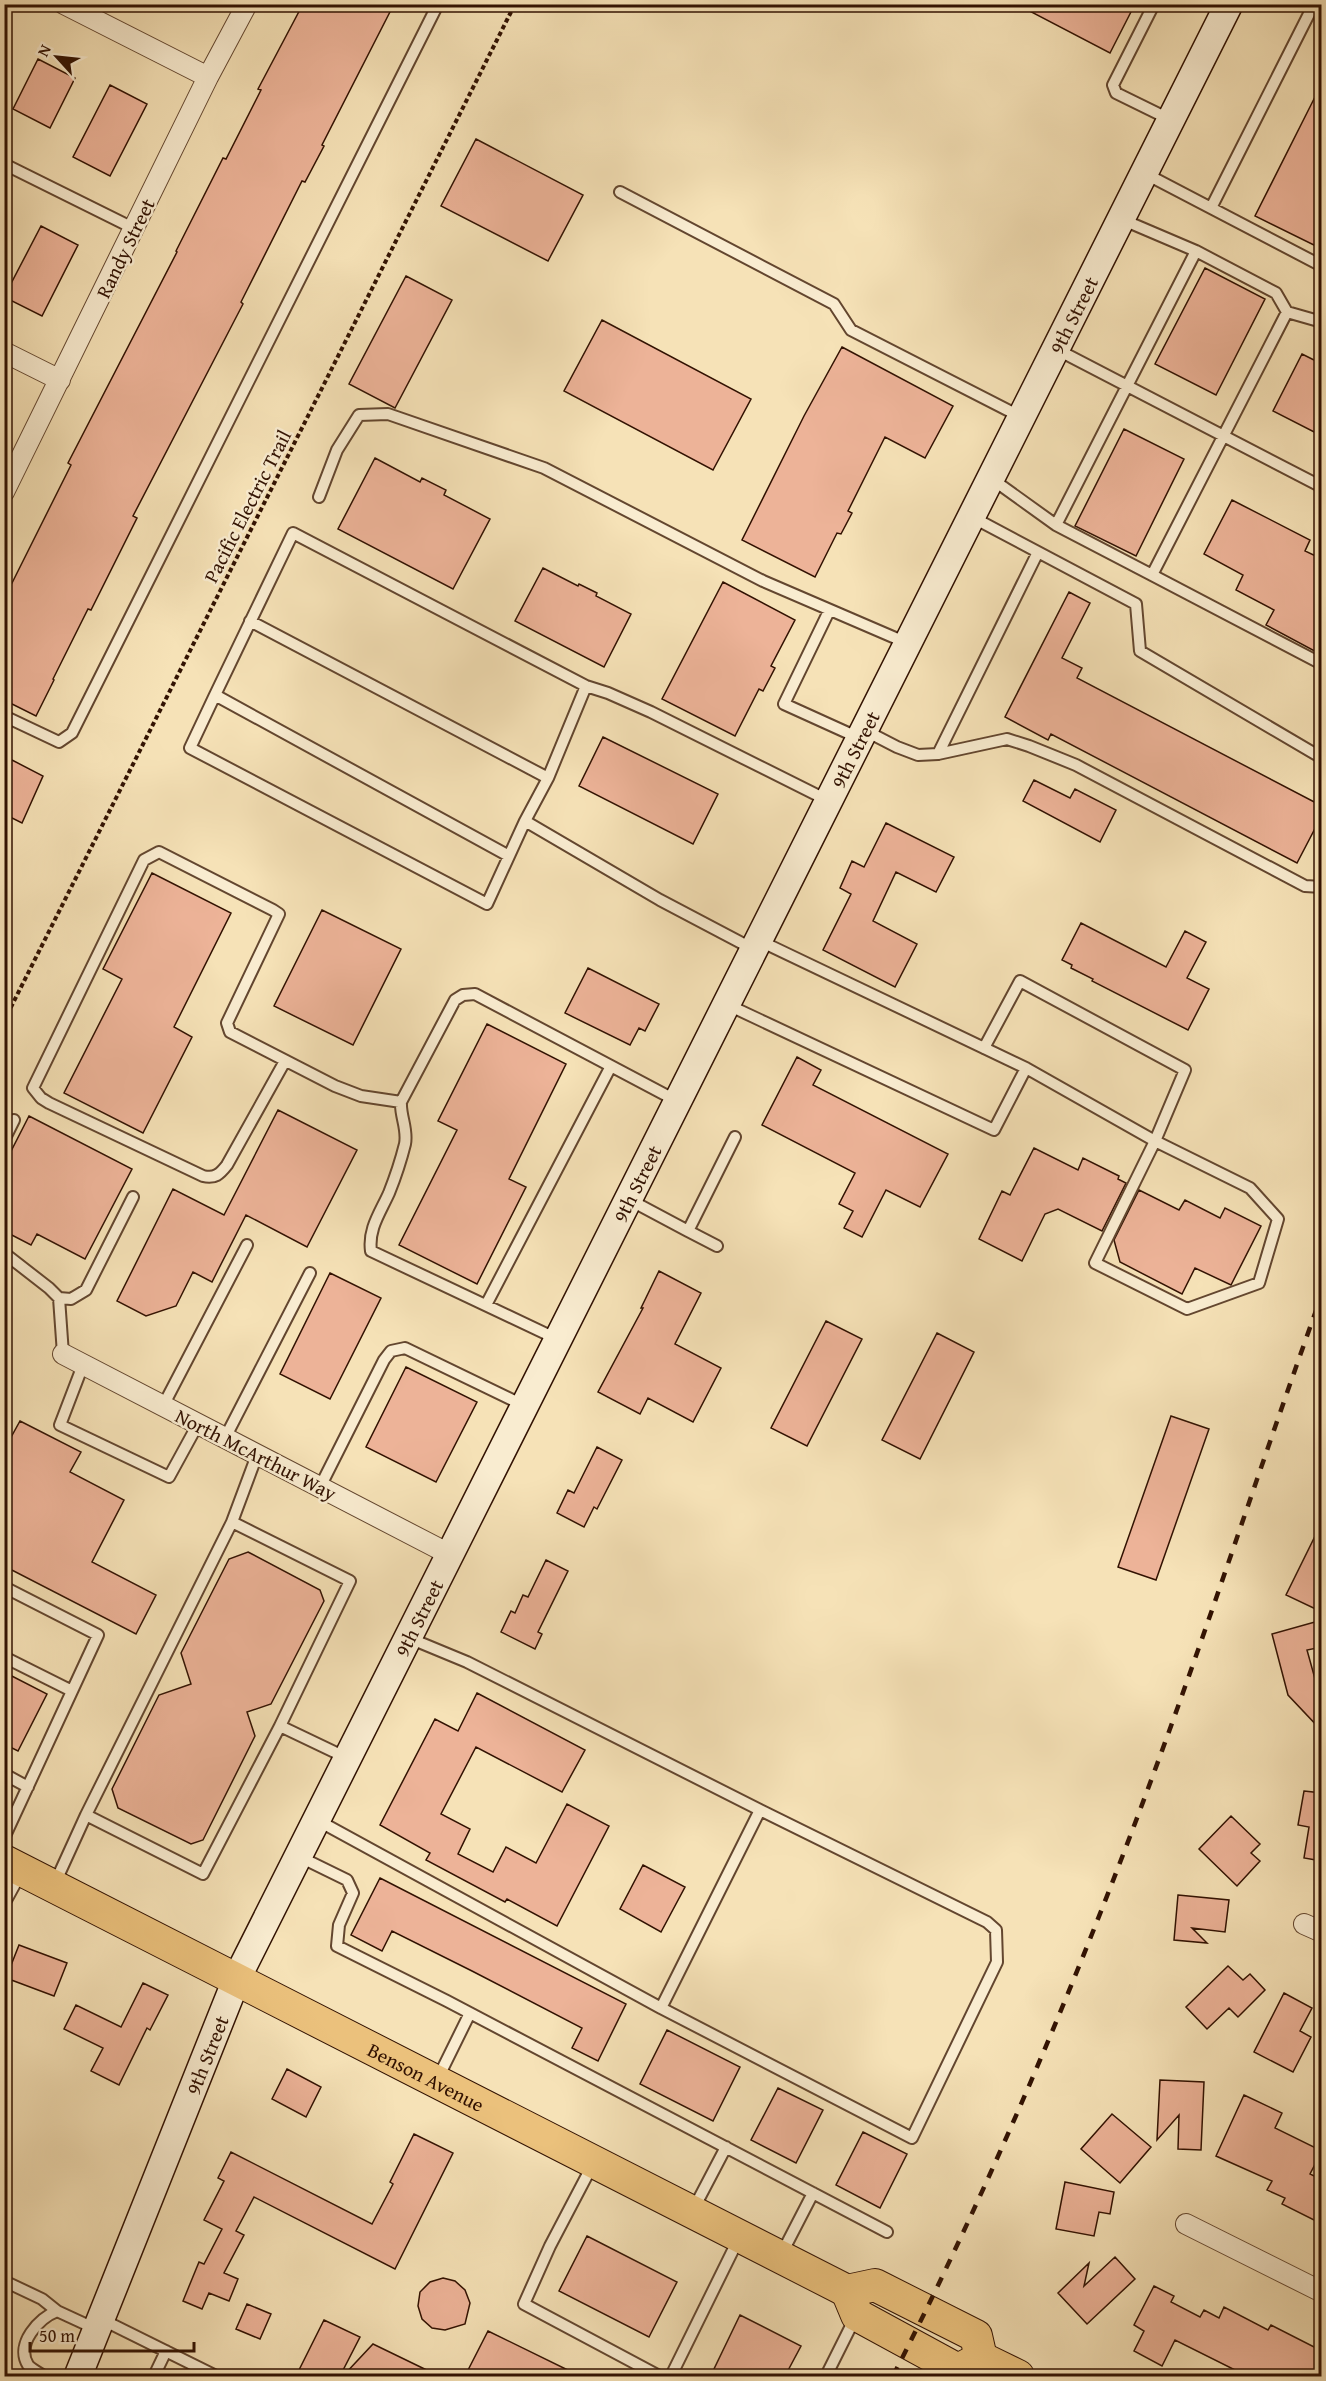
<svg xmlns="http://www.w3.org/2000/svg" width="1326" height="2381" viewBox="0 0 1326 2381" font-family="'Gentium Book Plus',serif">
  <style>
    .building { fill: #edb398; stroke: #321202; stroke-width: 1.5 }
    .lines { fill: none; stroke-linecap: round; stroke-linejoin: round }
    .lane-casing { stroke: #63462f; stroke-width: 14 }
    .street-casing { stroke: #63462f; stroke-width: 22 }
    .secondary-casing { stroke: #321202; stroke-width: 30 }
    .primary-casing { stroke: #321202; stroke-width: 34 }
    .path { stroke: #321202; stroke-width: 4; stroke-dasharray: 4.5 3; stroke-linecap: butt }
    .lane { stroke: #f9ecd0; stroke-width: 10 }
    .street { stroke: #f9ecd0; stroke-width: 20 }
    .secondary { stroke: #f9ecd0; stroke-width: 27 }
    .primary { stroke: #ebc17c; stroke-width: 32 }
    .rail { stroke: #321202; stroke-width: 4.5; stroke-dasharray: 10 10; stroke-linecap: butt }
    .labels { text-anchor: middle; dominant-baseline: central; stroke-width: 5; stroke-linejoin: round; paint-order: stroke }
    .street-label { font-size: 20px; fill: #321202; stroke: #f9ecd0 }
  </style>
  <rect width="100%" height="100%" fill="#f6e2b7"/>
  <filter id="stains"><feTurbulence type="fractalNoise" baseFrequency=".00333" numOctaves="4"/><feColorMatrix values="0 0 0 0 .2 0 0 0 0 .09 0 0 0 0 .02 0 0 0 .5 -.17"/></filter>
  <radialGradient id="worn" r=".72"><stop offset=".6" stop-color="#630" stop-opacity="0"/><stop offset="1" stop-color="#630" stop-opacity=".3"/></radialGradient>
  <path class="building" d="M303,4H394L322,145L324,146L305,182L302,181L241,302L243,304L133,516L137,518L91,610L88,609L53,679L54,680L36,716L4,700V584L10,587L71,465L68,463L177,252L176,251L223,158L226,159L261,90L258,89Z
    M1016,4H1135L1110,53Z
    M38,59L75,78L50,128L13,109Z
    M1322,83V249L1255,216Z
    M110,85L147,104L110,176L73,157Z
    M476,139L583,195L548,261L441,206Z
    M41,226L78,245L42,316L4,297Z
    M1205,268L1265,299L1216,395L1155,364Z
    M406,276L452,300L395,408L349,384Z
    M602,320L751,399L713,470L564,391Z
    M842,347L953,406L925,458L885,437L848,511L852,513L841,534L837,533L815,577L742,540L804,416Z
    M1302,354L1322,364V436L1273,411Z
    M1124,429L1184,459L1136,556L1075,526Z
    M375,458L420,482L422,478L446,490L444,495L490,519L453,589L338,529Z
    M1232,500L1310,540L1305,551L1322,559V655L1266,625L1274,610L1236,590L1243,575L1204,554Z
    M543,568L578,586L579,584L597,593L596,596L631,614L604,667L515,621Z
    M723,582L795,620L771,666L775,668L763,691L759,689L735,736L662,699Z
    M1069,592L1090,603L1062,658L1082,668L1077,678L1322,806V815L1297,863L1051,734L1048,740L1005,717Z
    M603,737L718,794L693,844L579,786Z
    M10,759L43,776L22,823L4,814V769Z
    M1034,780L1070,798L1075,789L1116,810L1100,842L1023,801Z
    M886,823L954,857L936,892L896,872L873,921L917,944L895,987L823,950L851,894L840,888L852,861L864,867Z
    M152,873L231,913L174,1027L192,1037L143,1133L64,1093L122,979L103,969Z
    M322,910L401,949L353,1045L274,1006Z
    M1081,923L1166,967L1185,931L1206,942L1187,978L1209,989L1188,1030L1092,981L1093,979L1071,968L1072,965L1062,960Z
    M588,968L659,1004L645,1031L639,1028L630,1045L565,1013Z
    M487,1024L566,1064L509,1179L526,1187L477,1284L399,1245L457,1130L438,1121Z
    M797,1057L821,1070L813,1085L948,1154L920,1207L886,1190L862,1237L844,1228L853,1211L839,1204L855,1173L762,1125Z
    M278,1110L357,1150L307,1247L246,1215L212,1282L193,1272L176,1306L146,1316L117,1301L173,1189L224,1215Z
    M29,1116L132,1169L85,1259L37,1234L31,1245L4,1231V1165Z
    M1034,1148L1078,1170L1083,1158L1119,1176L1118,1179L1126,1183L1102,1231L1058,1209L1045,1214L1022,1261L979,1239L1002,1191L1010,1195Z
    M1139,1190L1179,1210L1185,1200L1220,1218L1225,1208L1261,1226L1231,1285L1195,1268L1182,1294L1120,1262L1114,1240Z
    M659,1271L701,1293L675,1344L721,1368L693,1422L648,1398L640,1414L598,1392L643,1308H641Z
    M330,1273L381,1298L330,1399L280,1374Z
    M826,1321L862,1339L807,1446L771,1428Z
    M937,1333L974,1352L920,1459L882,1440Z
    M406,1367L477,1402L436,1482L366,1447Z
    M1171,1416L1209,1429L1156,1580L1118,1567Z
    M20,1421L81,1452L70,1472L124,1500L92,1562L156,1595L136,1634L4,1566V1450Z
    M597,1447L622,1460L597,1509L594,1507L584,1527L557,1513L568,1490L574,1493Z
    M1322,1522V1612L1286,1595Z
    M248,1552L320,1590L324,1601L271,1704L247,1712L255,1736L203,1840L191,1844L118,1808L112,1789L159,1695L191,1684L181,1653L229,1559Z
    M546,1560L568,1571L538,1632L542,1634L535,1649L501,1632L511,1611L515,1613L523,1595L528,1597Z
    M1322,1620V1647L1307,1650L1322,1704V1731L1288,1695L1272,1634Z
    M4,1672L47,1694L18,1751L4,1744Z
    M477,1693L585,1750L562,1792L476,1747L441,1814L470,1829L458,1854L493,1872L506,1847L536,1863L567,1804L609,1826L557,1926L507,1899L505,1902L426,1860L430,1853L380,1825L435,1719L458,1731Z
    M1304,1791L1322,1793V1861L1304,1858L1309,1827L1298,1825Z
    M1231,1816L1260,1844L1251,1853L1260,1861L1237,1886L1199,1849Z
    M643,1865L685,1887L661,1932L620,1909Z
    M380,1878L626,2004L598,2061L572,2048L582,2028L472,1971L392,1931L382,1951L351,1935Z
    M1178,1895L1229,1900L1225,1932L1192,1928L1207,1943L1174,1940Z
    M19,1945L67,1963L54,1996L6,1978Z
    M1228,1966L1243,1980L1250,1974L1265,1990L1238,2017L1229,2008L1207,2029L1186,2007Z
    M143,1983L168,1995L150,2030L147,2028L119,2085L91,2071L103,2048L64,2029L76,2005L121,2027Z
    M1284,1993L1312,2008L1300,2031L1311,2037L1293,2072L1254,2052Z
    M667,2030L740,2067L713,2121L640,2084Z
    M287,2069L321,2087L306,2117L272,2099Z
    M1160,2080L1204,2082L1201,2150L1178,2149L1179,2115L1157,2140Z
    M778,2088L823,2110L796,2163L751,2140Z
    M1244,2095L1282,2113L1275,2128L1322,2151L1310,2174L1322,2180V2224L1282,2204L1285,2198L1267,2190L1272,2181L1216,2156Z
    M1112,2114L1151,2147L1120,2183L1081,2149Z
    M863,2132L907,2154L880,2208L836,2185Z
    M414,2134L453,2153L395,2269L254,2197L236,2231L244,2235L224,2273L238,2279L229,2301L209,2293L202,2309L183,2301L199,2262L204,2264L222,2229L204,2220L224,2181L218,2178L231,2152L372,2224L393,2184L390,2182Z
    M1065,2182L1114,2192L1110,2214L1099,2212L1094,2236L1056,2229Z
    M587,2236L677,2282L649,2337L559,2291Z
    M1115,2257L1135,2279L1087,2324L1058,2293L1089,2263L1084,2286Z
    M443,2278L455,2281L465,2290L470,2303L465,2324L445,2330L432,2328L422,2319L418,2306L420,2292L430,2282Z
    M1154,2286L1174,2296L1171,2302L1200,2317L1204,2310L1219,2318L1224,2307L1268,2330L1271,2325L1322,2351V2376H1247L1175,2340L1162,2366L1134,2351L1144,2331L1134,2325Z
    M247,2304L271,2314L260,2339L236,2329Z
    M740,2315L801,2346L785,2376H729L714,2369Z
    M324,2320L360,2337L340,2376H296Z
    M488,2331L580,2376H465Z
    M373,2344L439,2376H343Z"/>
  <g class="lines">
    <defs>
      <path id="lane" d="M1154,4L1113,85L1116,93L1171,120
        M4,164L135,229
        M1144,173L1322,266
        M620,192L834,304L851,330L1021,417
        M1211,208L1314,4
        M1121,219L1196,251L1276,293L1287,312L1322,322
        M1056,349L1322,487
        M992,479L1056,525L1152,575L1287,312
        M319,497L337,450L359,415L388,414L544,468L763,581L907,643
        M972,517L1136,604L1140,651L1322,758
        M1056,525L1196,251
        M1152,575L1322,664
        M829,611L784,704L859,738
        M250,621L548,778
        M586,686L548,778L525,821L660,900L753,949
        M215,695L190,748L487,904L525,821
        M4,716L59,742L72,733L438,4
        M864,730L897,747L918,755L938,754L1007,739L1029,746L1076,765L1305,886L1322,887
        M938,754L1038,552
        M509,856L215,695L293,533L586,686L608,693L651,712L829,801
        M726,1004L994,1130L1026,1068L758,940
        M984,1048L1020,981L1185,1070L1155,1141L1095,1263L1187,1309L1259,1283L1278,1219L1250,1188L1155,1141L1026,1068
        M285,1061L227,1165C220,1174 215,1179 203,1176L49,1103L41,1098L33,1088L144,860L159,852L273,910L279,914L227,1023L230,1032L335,1086L361,1096L401,1102
        M4,1140L14,1120
        M628,1199L688,1231L735,1137
        M688,1231L717,1246
        M4,1253L49,1288L59,1298L63,1354
        M59,1298L71,1299L86,1290L133,1197
        M486,1305L611,1066
        M557,1339L371,1251C368,1229 380,1213 389,1193C395,1178 401,1160 405,1144C408,1129 400,1116 401,1102L455,1000L463,995L475,994L677,1101
        M83,1365L60,1425L169,1477L198,1424
        M163,1406L247,1245
        M225,1438L310,1273
        M320,1487L384,1360L391,1351L405,1348L523,1405
        M232,1522L257,1455
        M4,1587L98,1635L4,1838
        M4,1657L72,1691
        M280,1726L350,1581L232,1522L86,1815L203,1874L280,1726L347,1758
        M4,1774L28,1787
        M317,1820L661,2008L760,1810L467,1662L409,1638
        M298,1856L347,1880L353,1893L339,1925L337,1946L447,2001L887,2232
        M55,1883L86,1815
        M4,1904L21,1873
        M661,2008L912,2138L997,1962L996,1930L987,1922L760,1810
        M437,2080L470,2013
        M593,2164L550,2246L524,2304L659,2376
        M693,2210L726,2147
        M781,2255L813,2193
        M4,2281L42,2299L57,2311
        M101,2319L216,2376
        M44,2376C39,2373 31,2369 28,2365C15,2344 39,2318 57,2311L96,2329
        M154,2376L166,2351
        M671,2376L738,2240
        M826,2376L855,2318"/>
      <path id="street" d="M64,4L208,77
        M4,352L60,380
        M4,492L208,77L247,4
        M63,1354L449,1554
        M1304,1924L1322,1932
        M1186,2224L1322,2292"/>
      <g id="secondary">
        <path id="s1" d="M78,2376L237,1978L1229,4"/>
      </g>
      <g id="primary">
        <path id="s2" d="M4,1861L847,2291L875,2285L976,2336L981,2358"/>
        <path d="M847,2291L857,2315L958,2370L981,2358"/>
        <path d="M981,2358L1018,2376"/>
      </g>
    </defs>
    <use href="#lane" class="lane-casing"/>
    <use href="#street" class="street-casing"/>
    <use href="#secondary" class="secondary-casing"/>
    <use href="#primary" class="primary-casing"/>
    <path class="path" d="M4,1021L515,4"/>
    <use href="#lane" class="lane"/>
    <use href="#street" class="street"/>
    <use href="#secondary" class="secondary"/>
    <use href="#primary" class="primary"/>
    <path class="rail" d="M893,2376C1000,2166 1091,1947 1171,1726C1223,1582 1270,1438 1322,1294"/>
  </g>
  <g class="labels">
    <g class="street-label">
      <text transform="translate(125 248) rotate(-64)">Randy Street</text>
      <text stroke="none"><textPath href="#s1" startOffset="2290">9th Street</textPath></text>
      <text transform="translate(247 506) rotate(-63)">Pacific Electric Trail</text>
      <text stroke="none"><textPath href="#s1" startOffset="1804">9th Street</textPath></text>
      <text stroke="none"><textPath href="#s1" startOffset="1318">9th Street</textPath></text>
      <text transform="translate(256 1454) rotate(27)">North McArthur Way</text>
      <text stroke="none"><textPath href="#s1" startOffset="832">9th Street</textPath></text>
      <text stroke="none"><textPath href="#s1" startOffset="346">9th Street</textPath></text>
      <text stroke="none"><textPath href="#s2" startOffset="474">Benson Avenue</textPath></text>
    </g>
  </g>
  <rect width="1326" height="2381" fill="none" stroke="#f6e2b7" stroke-width="24"/>
  <rect x="6" y="6" width="1314" height="2369" fill="none" stroke="#321202" stroke-width="3"/>
  <rect x="12" y="12" width="1302" height="2357" fill="none" stroke="#321202" stroke-width="1.5"/>
  <g transform="translate(57 57) rotate(297)" stroke="#f9ecd0" stroke-width="4.5" paint-order="stroke">
  <path d="M0-4.5L10 22L0 15L-10 22Z" fill="#321202"/>
  <text y="-9" font-size="16" font-weight="bold" text-anchor="middle" fill="#321202">N</text>
  </g>
  <path d="M30 2342v9h164v-9" fill="none" stroke="#321202" stroke-width="3"/>
  <text x="39" y="2342" font-size="18" fill="#321202" stroke="#f9ecd0" stroke-width="4.5" paint-order="stroke">50 m</text>
  <rect width="100%" height="100%" filter="url(#stains)"/>
  <rect width="100%" height="100%" fill="url(#worn)"/>
</svg>
